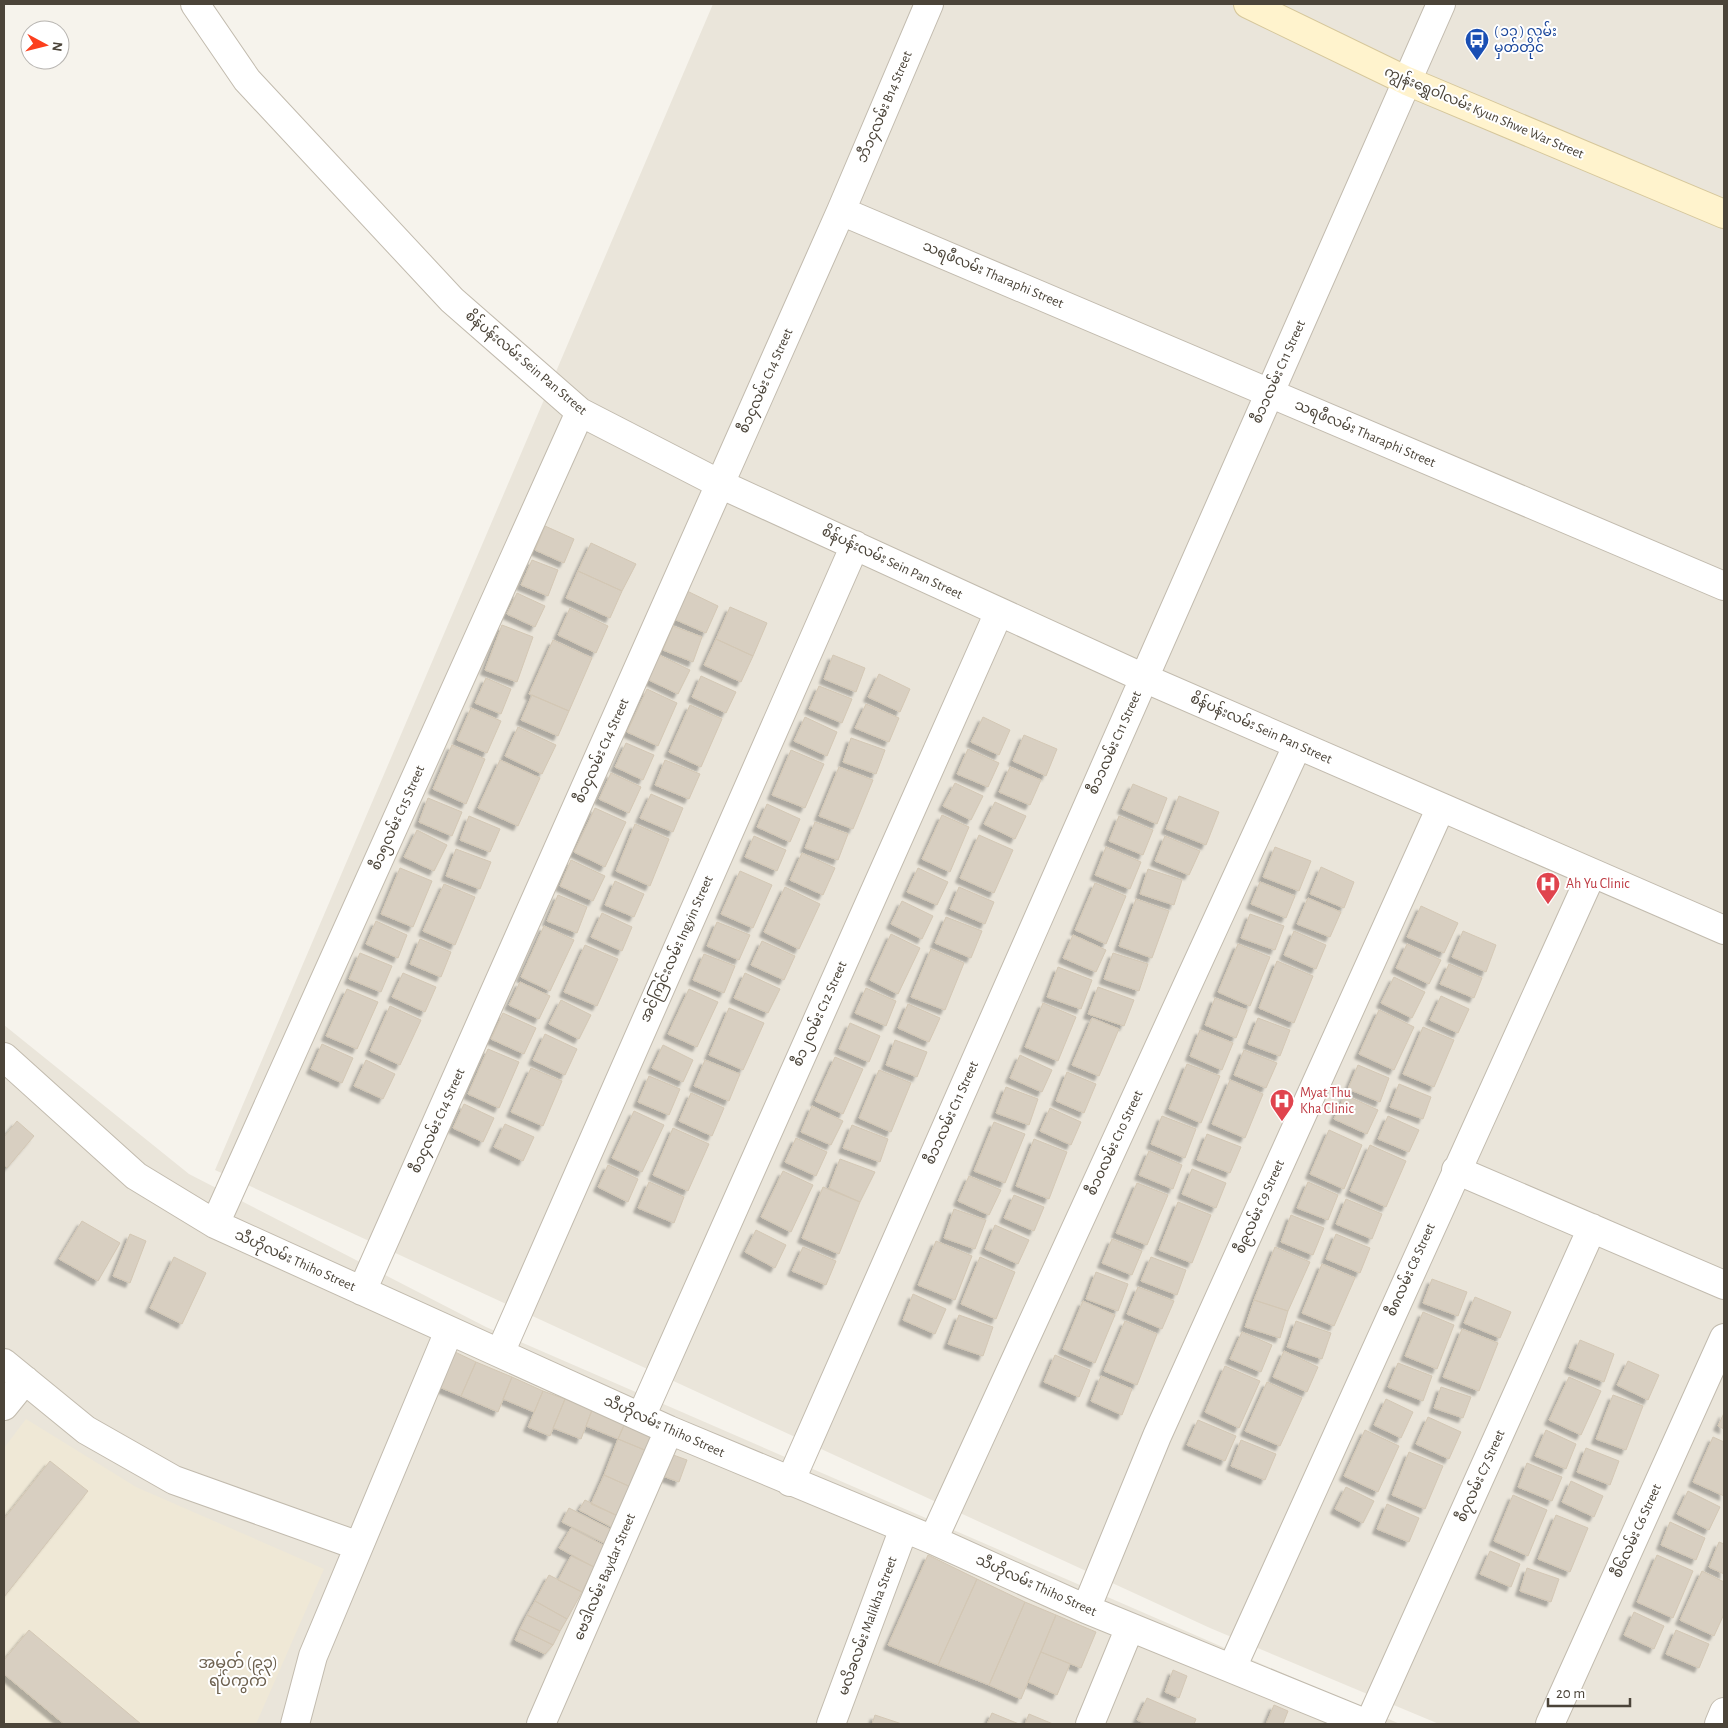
<svg xmlns="http://www.w3.org/2000/svg" width="1728" height="1728" viewBox="0 0 1728 1728" font-family="'Alegreya Sans','Noto Sans Myanmar',sans-serif">
  <style>
    .residential { fill: #eae5da }
    .education { fill: #efe8d6 }
    .building { fill: #d8cfc1; stroke: #d3c7b4; filter: url(#shadow) }
    .lines { fill: none; stroke-linecap: round; stroke-linejoin: round }
    .street-casing { stroke: #c2bbae; stroke-width: 30 }
    .secondary-casing { stroke: #d6c79b; stroke-width: 30 }
    .street { stroke: #fff; stroke-width: 28 }
    .secondary { stroke: #fff3cd; stroke-width: 28 }
    .labels { text-anchor: middle; dominant-baseline: central; stroke-width: 4; stroke-linejoin: round; paint-order: stroke }
    .transit-label { font-size: 14px; fill: #164399; stroke: #fff; text-anchor: start }
    .street-label { font-size: 14px; fill: #4b4439; stroke: #fff }
    .health-label { font-size: 14px; fill: #be3a42; stroke: #fff; text-anchor: start }
    .quarter-label { font-size: 16px; fill: #6e6250; stroke: #fff }
  </style>
  <defs>
    <filter id="shadow"><feDropShadow dx="-4.5" dy="4.5" stdDeviation="1" flood-color="#0004"/></filter>
  </defs>
  <rect width="100%" height="100%" fill="#f6f3ec"/>
  <path class="residential" d="M713,4H1724V1724H1439L1210,1628L215,1170Z
    M4,1025L189,1174L486,1327L1400,1724H4Z"/>
  <path class="education" d="M26,1419L136,1487L324,1569L256,1724H4V1448Z"/>
  <path class="building" d="M545,526L574,539L564,563L535,550Z
    M591,543L636,564L622,591L578,571Z
    M532,560L558,570L548,596L521,585Z
    M578,571L622,591L610,618L566,598Z
    M687,591L718,606L706,633L674,619Z
    M517,593L545,606L535,627L507,614Z
    M730,607L767,623L753,656L716,639Z
    M570,608L608,626L596,653L558,635Z
    M502,625L533,637L517,682L485,670Z
    M673,626L702,637L693,662L663,650Z
    M716,639L753,656L741,682L704,665Z
    M553,640L592,658L569,711L529,694Z
    M659,655L690,670L678,694L647,679Z
    M833,655L865,668L856,692L824,679Z
    M879,674L910,689L900,712L868,697Z
    M701,676L736,692L726,713L692,697Z
    M486,678L511,689L501,714L475,703Z
    M819,686L852,699L842,723L809,709Z
    M647,689L677,703L658,746L627,732Z
    M532,695L569,711L558,736L521,720Z
    M866,704L899,718L889,742L855,728Z
    M690,705L722,719L701,767L669,752Z
    M471,708L501,721L487,753L457,740Z
    M805,717L837,732L827,756L794,741Z
    M983,717L1010,730L999,755L971,742Z
    M518,727L556,745L542,774L505,756Z
    M1024,735L1057,749L1046,776L1013,761Z
    M851,738L885,750L876,774L843,762Z
    M626,743L654,755L643,780L615,767Z
    M452,745L485,759L466,804L433,789Z
    M968,749L999,763L988,787L957,774Z
    M791,750L824,764L805,808L772,795Z
    M500,760L540,778L518,826L478,808Z
    M665,760L700,774L689,799L655,785Z
    M839,767L873,780L853,829L819,816Z
    M1010,767L1041,780L1030,805L999,792Z
    M611,773L641,787L629,813L599,799Z
    M955,783L983,796L971,820L943,806Z
    M1133,784L1167,798L1157,824L1122,809Z
    M651,794L683,808L673,832L640,818Z
    M1179,796L1219,812L1206,845L1166,829Z
    M428,798L462,812L452,836L419,822Z
    M995,802L1026,816L1015,839L984,824Z
    M767,804L800,819L790,842L757,827Z
    M595,808L626,822L605,867L574,852Z
    M942,815L969,827L950,872L922,859Z
    M469,816L500,829L490,852L460,840Z
    M1119,816L1153,830L1143,855L1109,841Z
    M815,822L848,834L838,860L805,848Z
    M635,824L669,839L650,886L616,871Z
    M417,830L447,845L434,871L404,857Z
    M979,835L1013,850L994,893L960,878Z
    M754,836L786,850L777,871L745,857Z
    M1165,836L1200,851L1189,875L1155,861Z
    M1106,847L1141,862L1130,889L1095,875Z
    M1275,847L1311,861L1299,891L1263,877Z
    M456,849L491,862L480,889L446,876Z
    M802,853L835,868L823,895L790,880Z
    M571,860L605,876L593,901L560,886Z
    M1321,867L1354,882L1344,908L1310,894Z
    M400,868L432,881L413,927L381,914Z
    M918,868L948,882L937,905L907,892Z
    M1148,869L1182,880L1174,905L1140,894Z
    M740,871L772,885L753,928L721,914Z
    M615,881L644,894L634,917L605,905Z
    M1260,882L1295,896L1286,918L1251,904Z
    M1095,883L1126,896L1106,944L1075,930Z
    M444,884L475,897L455,945L423,931Z
    M785,887L820,904L799,949L764,932Z
    M959,887L994,902L985,924L950,909Z
    M558,895L587,907L577,933L547,921Z
    M1308,898L1341,912L1330,937L1297,924Z
    M1136,899L1169,911L1152,958L1119,946Z
    M902,901L933,916L922,939L891,924Z
    M1421,906L1458,923L1444,953L1407,937Z
    M602,913L632,927L622,951L591,937Z
    M1250,914L1284,926L1275,950L1241,938Z
    M946,917L982,931L971,958L935,943Z
    M376,921L407,935L398,958L366,944Z
    M717,922L750,935L739,960L707,946Z
    M544,926L574,940L550,991L521,977Z
    M1294,931L1326,945L1316,969L1284,955Z
    M1463,931L1496,945L1486,972L1452,957Z
    M891,934L920,948L898,994L870,980Z
    M1073,935L1106,950L1096,972L1063,958Z
    M420,939L451,952L441,977L410,964Z
    M762,941L795,956L784,980L751,965Z
    M1238,944L1270,957L1250,1006L1218,992Z
    M1407,944L1441,960L1429,984L1396,968Z
    M585,945L618,959L597,1006L564,992Z
    M931,949L964,963L945,1010L911,997Z
    M360,953L392,966L381,992L349,979Z
    M1113,953L1148,964L1139,991L1104,979Z
    M704,954L735,966L724,993L693,980Z
    M1277,961L1313,976L1294,1023L1259,1008Z
    M1449,964L1482,978L1474,998L1440,984Z
    M1058,967L1092,980L1081,1009L1047,997Z
    M403,973L436,987L425,1012L392,997Z
    M745,973L780,989L768,1013L734,998Z
    M1394,977L1425,992L1412,1018L1381,1003Z
    M520,982L550,996L539,1019L509,1005Z
    M1098,987L1134,1000L1124,1026L1088,1014Z
    M866,988L896,1001L886,1026L855,1013Z
    M347,989L378,1002L357,1049L326,1036Z
    M689,989L718,1002L697,1047L668,1034Z
    M1441,996L1469,1009L1458,1033L1430,1020Z
    M1215,998L1247,1010L1236,1038L1205,1025Z
    M561,1000L591,1015L579,1039L549,1024Z
    M1043,1003L1076,1017L1058,1061L1025,1047Z
    M908,1004L940,1018L929,1042L898,1028Z
    M390,1006L421,1020L400,1065L370,1051Z
    M729,1008L764,1023L743,1070L709,1055Z
    M1379,1010L1414,1027L1394,1070L1359,1054Z
    M503,1013L536,1028L524,1054L491,1039Z
    M1092,1018L1119,1029L1099,1076L1072,1065Z
    M1258,1018L1290,1030L1280,1056L1248,1044Z
    M850,1023L880,1036L869,1062L839,1049Z
    M1423,1027L1454,1040L1434,1087L1403,1074Z
    M1200,1030L1233,1043L1222,1070L1190,1056Z
    M545,1034L577,1049L565,1075L533,1060Z
    M895,1040L927,1052L917,1077L886,1065Z
    M322,1044L353,1058L342,1083L311,1069Z
    M663,1045L693,1060L683,1082L652,1068Z
    M488,1049L519,1062L499,1108L468,1094Z
    M1244,1050L1277,1063L1266,1088L1234,1075Z
    M1020,1055L1052,1070L1042,1092L1010,1078Z
    M835,1057L863,1069L843,1114L815,1101Z
    M366,1060L395,1074L383,1099L354,1086Z
    M705,1060L740,1074L729,1101L694,1086Z
    M1187,1064L1220,1076L1201,1123L1169,1109Z
    M1358,1065L1389,1078L1380,1102L1348,1089Z
    M531,1068L562,1081L543,1126L511,1112Z
    M879,1070L911,1083L891,1132L859,1118Z
    M1067,1072L1096,1084L1084,1113L1056,1101Z
    M649,1076L680,1089L669,1115L638,1102Z
    M1230,1080L1263,1094L1245,1138L1212,1124Z
    M1399,1084L1431,1097L1423,1119L1390,1107Z
    M1006,1087L1038,1099L1029,1125L996,1113Z
    M691,1093L724,1108L712,1136L679,1121Z
    M1345,1095L1378,1110L1367,1134L1334,1119Z
    M464,1104L494,1118L483,1142L453,1128Z
    M812,1106L843,1121L831,1145L801,1132Z
    M1050,1108L1081,1122L1071,1145L1040,1131Z
    M634,1111L664,1125L642,1172L612,1158Z
    M1162,1116L1196,1129L1185,1158L1151,1144Z
    M1388,1116L1419,1130L1409,1152L1378,1139Z
    M17,1121L34,1136L7,1168L4,1165V1137Z
    M994,1122L1025,1134L1005,1183L974,1171Z
    M505,1124L534,1137L523,1161L494,1147Z
    M852,1125L888,1139L880,1162L843,1148Z
    M673,1128L709,1144L688,1191L653,1175Z
    M1329,1130L1362,1145L1344,1189L1310,1174Z
    M1207,1134L1241,1147L1230,1173L1197,1160Z
    M796,1138L827,1152L816,1176L785,1162Z
    M1034,1139L1067,1152L1049,1199L1016,1186Z
    M1370,1145L1406,1161L1386,1207L1350,1191Z
    M1149,1151L1182,1165L1173,1189L1139,1175Z
    M840,1159L875,1172L860,1202L829,1188Z
    M608,1165L638,1179L628,1202L598,1187Z
    M1192,1169L1226,1183L1216,1208L1182,1194Z
    M783,1171L813,1185L791,1232L761,1217Z
    M969,1176L1001,1190L989,1215L958,1201Z
    M649,1182L684,1197L674,1223L638,1208Z
    M1308,1182L1338,1195L1328,1220L1297,1208Z
    M1137,1183L1168,1195L1147,1245L1116,1233Z
    M823,1187L860,1202L839,1254L802,1238Z
    M1014,1195L1044,1207L1034,1231L1004,1218Z
    M1346,1199L1382,1214L1372,1239L1336,1224Z
    M1178,1202L1211,1215L1192,1263L1159,1250Z
    M954,1209L986,1220L975,1249L944,1238Z
    M1291,1215L1324,1228L1313,1255L1281,1242Z
    M82,1221L120,1243L98,1281L59,1259Z
    M995,1225L1029,1240L1018,1264L985,1249Z
    M756,1230L786,1245L775,1268L745,1252Z
    M130,1234L146,1241L130,1283L113,1276Z
    M1336,1234L1370,1248L1360,1273L1326,1259Z
    M1112,1239L1142,1251L1132,1275L1102,1263Z
    M936,1241L972,1256L955,1300L918,1285Z
    M803,1247L836,1261L826,1285L792,1271Z
    M1275,1247L1310,1262L1288,1311L1254,1300Z
    M174,1257L206,1273L182,1324L150,1308Z
    M980,1257L1015,1272L996,1319L961,1304Z
    M1151,1257L1186,1270L1177,1295L1141,1281Z
    M1322,1264L1355,1278L1334,1326L1302,1313Z
    M1096,1272L1128,1284L1118,1311L1086,1299Z
    M1432,1279L1467,1292L1458,1316L1423,1303Z
    M1138,1287L1174,1301L1162,1329L1127,1314Z
    M913,1294L946,1309L935,1334L903,1320Z
    M1475,1297L1511,1312L1500,1338L1464,1323Z
    M1254,1300L1288,1311L1280,1338L1245,1327Z
    M1083,1301L1115,1315L1095,1363L1063,1349Z
    M1423,1312L1454,1325L1437,1369L1405,1356Z
    M959,1315L993,1327L983,1356L948,1344Z
    M1125,1321L1157,1334L1137,1385L1104,1371Z
    M1296,1321L1331,1333L1322,1359L1287,1347Z
    M1462,1329L1498,1343L1479,1391L1443,1377Z
    M1242,1332L1272,1345L1261,1372L1230,1359Z
    M1580,1340L1614,1354L1604,1382L1569,1368Z
    M1284,1351L1318,1367L1307,1392L1273,1377Z
    M455,1352L476,1362L461,1396L439,1387Z
    M1055,1355L1090,1370L1079,1397L1044,1382Z
    M1628,1361L1659,1375L1648,1400L1617,1385Z
    M476,1362L512,1377L498,1412L461,1396Z
    M1398,1363L1432,1376L1423,1401L1388,1387Z
    M1225,1366L1260,1381L1239,1428L1205,1412Z
    M1101,1376L1132,1389L1122,1415L1091,1401Z
    M512,1377L543,1391L534,1412L503,1399Z
    M1569,1377L1601,1391L1581,1435L1549,1420Z
    M1267,1382L1302,1398L1280,1446L1245,1431Z
    M1441,1387L1471,1397L1463,1418L1434,1408Z
    M543,1391L565,1399L550,1436L528,1427Z
    M1613,1395L1643,1406L1626,1450L1596,1439Z
    M565,1399L592,1410L581,1439L553,1428Z
    M1386,1399L1413,1412L1401,1438L1374,1425Z
    M592,1410L625,1423L618,1439L586,1426Z
    M1724,1413V1429L1718,1426Z
    M1428,1417L1461,1432L1449,1459L1416,1444Z
    M1198,1420L1236,1436L1225,1461L1187,1445Z
    M625,1423L654,1435L647,1451L618,1439Z
    M1365,1430L1399,1446L1378,1492L1344,1476Z
    M1546,1430L1576,1444L1566,1469L1535,1456Z
    M1713,1437L1724,1442V1496L1693,1482Z
    M618,1439L647,1451L633,1488L604,1475Z
    M1241,1440L1276,1454L1265,1480L1231,1466Z
    M1586,1448L1619,1461L1610,1485L1577,1472Z
    M665,1452L687,1460L679,1482L657,1474Z
    M1409,1452L1443,1466L1425,1509L1392,1495Z
    M50,1461L88,1491L4,1597V1519Z
    M1527,1463L1562,1477L1552,1501L1518,1487Z
    M604,1475L633,1488L620,1517L591,1504Z
    M1571,1481L1603,1496L1594,1517L1562,1502Z
    M1346,1487L1374,1501L1363,1523L1335,1509Z
    M1688,1491L1720,1507L1709,1530L1677,1514Z
    M1513,1495L1547,1510L1528,1556L1494,1541Z
    M585,1500L620,1517L615,1529L579,1510Z
    M1387,1504L1419,1518L1409,1542L1377,1529Z
    M569,1508L614,1531L608,1545L562,1522Z
    M1556,1515L1588,1528L1570,1572L1538,1559Z
    M1670,1522L1705,1538L1696,1560L1661,1545Z
    M571,1528L605,1546L594,1567L559,1548Z
    M1719,1542L1724,1544V1574L1709,1567Z
    M1490,1551L1520,1564L1511,1587L1480,1574Z
    M928,1555L977,1579L938,1665L888,1645Z
    M1657,1555L1693,1571L1673,1618L1637,1602Z
    M571,1556L594,1567L582,1592L558,1580Z
    M1527,1568L1559,1579L1551,1602L1520,1591Z
    M1702,1571L1724,1582V1614L1714,1636L1680,1620Z
    M549,1575L582,1592L567,1619L535,1601Z
    M977,1579L1025,1602L989,1685L938,1665Z
    M535,1601L567,1619L560,1631L527,1615Z
    M1025,1602L1056,1615L1021,1699L989,1685Z
    M1634,1612L1664,1626L1654,1649L1624,1635Z
    M527,1615L560,1631L553,1645L520,1629Z
    M1056,1615L1096,1632L1081,1668L1041,1652Z
    M520,1629L553,1645L545,1654L515,1640Z
    M29,1630L141,1724H64L4,1674V1660Z
    M1676,1630L1709,1644L1699,1668L1666,1654Z
    M1041,1652L1070,1664L1057,1695L1028,1682Z
    M1173,1670L1187,1676L1179,1698L1165,1692Z
    M1147,1698L1196,1719L1194,1724H1146L1137,1720Z
    M1274,1705L1288,1711L1283,1724H1266Z
    M992,1713L1019,1724H987Z
    M1029,1714L1053,1724H1025Z
    M875,1715L902,1724H872Z"/>
  <g class="lines">
    <defs>
      <path id="street" d="M195,4L247,80L452,300L580,412L720,484L1144,678L1724,930
        M841,211L1724,586
        M4,1057L136,1176L215,1224L669,1430L933,1540L1086,1609L1367,1724
        M1456,1170L1724,1285
        M215,1224L580,412
        M362,1291L841,211L929,4
        M500,1353L855,545
        M4,1363L86,1430L174,1480L359,1546
        M4,1406L25,1380
        M641,1417L999,612
        M790,1482L1441,4
        M933,1540L1297,746
        M1086,1609L1157,1436L1441,807
        M1232,1668L1592,873
        M295,1724L313,1656L449,1331
        M541,1724L669,1430
        M831,1724L904,1528
        M1090,1724L1130,1627
        M1369,1724L1592,1228
        M1550,1724L1724,1338
        M1719,1724L1724,1712"/>
      <path id="secondary" d="M1248,4L1407,81L1724,214"/>
    </defs>
    <use href="#street" class="street-casing"/>
    <use href="#secondary" class="secondary-casing"/>
    <use href="#street" class="street"/>
    <use href="#secondary" class="secondary"/>
  </g>
  <defs>
    <symbol id="bus-pin" viewBox="-11 -11 22 30"><path d="M0 17L-7.5 6A9.5 9.5 0 1 1 7.5 6Z" fill="#1a4fb4" stroke="#fff"/><path d="M-5-6H5V4H4V6H2V4H-2V6H-4V4H-5ZM-3.5-4V0h7V-4ZM-3.5 1.2v1.5H-2V1.2ZM2 1.2v1.5H3.5V1.2Z" fill="#fff"/></symbol>
    <symbol id="hospital-pin" viewBox="-11 -11 22 30"><path d="M0 17L-7.5 6A9.5 9.5 0 1 1 7.5 6Z" fill="#e0444e" stroke="#fff"/><path d="M-5-5h3v3.5h4V-5h3V5h-3V1.5h-4V5h-3Z" fill="#fff"/></symbol>
  </defs>
  <g fill-rule="evenodd">
    <use href="#bus-pin" x="1463" y="26" width="28" height="38"/>
    <use href="#hospital-pin" x="1534" y="870" width="28" height="38"/>
    <use href="#hospital-pin" x="1268" y="1087" width="28" height="38"/>
  </g>
  <g class="labels">
    <g class="transit-label">
      <text x="1494" y="32">( ၁၁ ) လမ်း<tspan x="1494" dy="16">မှတ်တိုင်</tspan></text>
    </g>
    <g class="street-label">
      <text transform="translate(885 107) rotate(-67)">ဘီ၁၄လမ်း B14 Street</text>
      <text transform="translate(1484 113) rotate(23)">ကျွန်းရွှေဝါလမ်း Kyun Shwe War Street</text>
      <text transform="translate(993 275) rotate(23)">သရဖီလမ်း Tharaphi Street</text>
      <text transform="translate(526 363) rotate(40)">စိန်ပန်းလမ်း Sein Pan Street</text>
      <text transform="translate(1279 372) rotate(-66)">စီ၁၁လမ်း C11 Street</text>
      <text transform="translate(766 381) rotate(-66)">စီ၁၄လမ်း C14 Street</text>
      <text transform="translate(1365 434) rotate(23)">သရဖီလမ်း Tharaphi Street</text>
      <text transform="translate(892 563) rotate(25)">စိန်ပန်းလမ်း Sein Pan Street</text>
      <text transform="translate(1261 729) rotate(24)">စိန်ပန်းလမ်း Sein Pan Street</text>
      <text transform="translate(1115 743) rotate(-66)">စီ၁၁လမ်း C11 Street</text>
      <text transform="translate(602 751) rotate(-66)">စီ၁၄လမ်း C14 Street</text>
      <text transform="translate(398 818) rotate(-66)">စီ၁၅လမ်း C15 Street</text>
      <text transform="translate(677 949) rotate(-66)">အင်ကြင်းလမ်း Ingyin Street</text>
      <text transform="translate(820 1014) rotate(-66)">စီ၁၂လမ်း C12 Street</text>
      <text transform="translate(952 1113) rotate(-66)">စီ၁၁လမ်း C11 Street</text>
      <text transform="translate(438 1121) rotate(-66)">စီ၁၄လမ်း C14 Street</text>
      <text transform="translate(1115 1143) rotate(-65)">စီ၁၀လမ်း C10 Street</text>
      <text transform="translate(1260 1207) rotate(-66)">စီ၉လမ်း C9 Street</text>
      <text transform="translate(295 1261) rotate(24)">သီဟိုလမ်း Thiho Street</text>
      <text transform="translate(1411 1270) rotate(-66)">စီ၈လမ်း C8 Street</text>
      <text transform="translate(664 1427) rotate(24)">သီဟိုလမ်း Thiho Street</text>
      <text transform="translate(1481 1476) rotate(-66)">စီ၇လမ်း C7 Street</text>
      <text transform="translate(1637 1531) rotate(-66)">စီ၆လမ်း C6 Street</text>
      <text transform="translate(605 1577) rotate(-67)">ဗေဒါလမ်း Baydar Street</text>
      <text transform="translate(1036 1586) rotate(24)">သီဟိုလမ်း Thiho Street</text>
      <text transform="translate(868 1626) rotate(-70)">မလိခလမ်း Malikha Street</text>
    </g>
    <g class="health-label">
      <text x="1566" y="884">Ah Yu Clinic</text>
      <text x="1300" y="1093">Myat Thu<tspan x="1300" dy="16">Kha Clinic</tspan></text>
    </g>
    <g class="quarter-label">
      <text x="238" y="1663">အမှတ် (၉၃)<tspan x="238" dy="18">ရပ်ကွက်</tspan></text>
    </g>
  </g>
  <rect width="1728" height="1728" fill="none" stroke="#4b4439" stroke-width="10"/>
  <g transform="translate(45 45) rotate(97)"><circle r="24" fill="#ffffff" stroke="#b7b4b0"/>
  <path d="M0-4L9 19L0 12L-9 19Z" fill="#fc3f1d"/>
  <text y="-8" font-size="14" font-weight="bold" text-anchor="middle" fill="#4b4439">N</text>
  </g>
  <path d="M1548 1698v8h82v-8" fill="none" stroke="#4b4439" stroke-width="2.5"/>
  <text x="1556" y="1698" font-size="15" fill="#4b4439" stroke="#ffffff" stroke-width="4" paint-order="stroke">20 m</text>
</svg>
